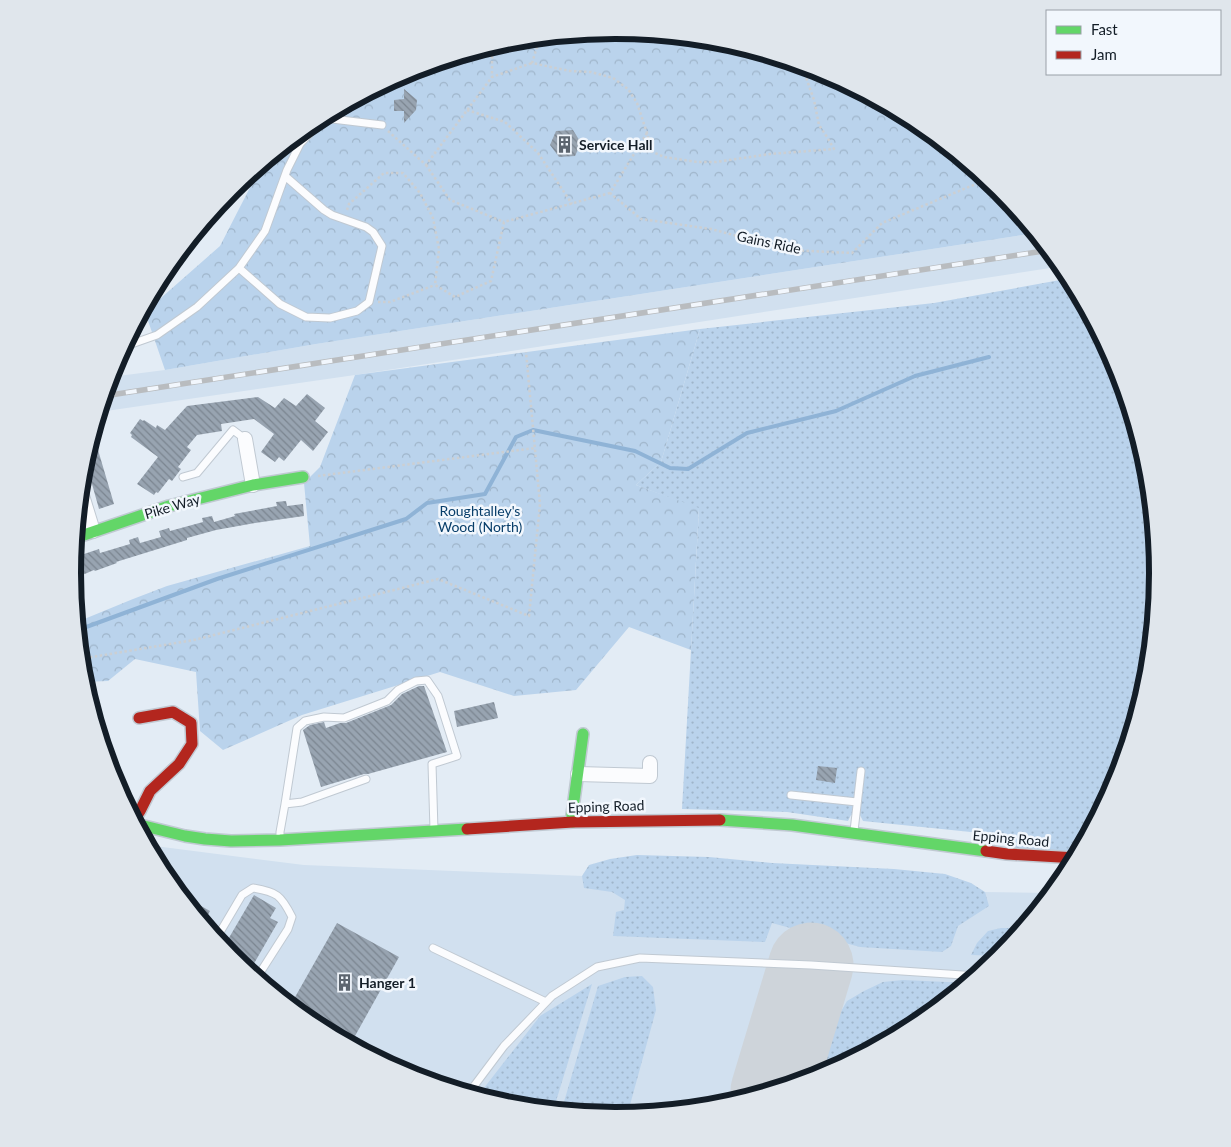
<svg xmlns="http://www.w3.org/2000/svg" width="1231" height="1147" viewBox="0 0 1231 1147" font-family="Lato,sans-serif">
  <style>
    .built { fill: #d1e0ef }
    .grass { fill: url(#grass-dots) }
    .forest { fill: url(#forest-crowns) }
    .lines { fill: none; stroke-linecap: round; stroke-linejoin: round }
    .stream { stroke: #8fb3d6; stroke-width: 4 }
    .runway { stroke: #ced4da; stroke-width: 85 }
    .building { fill: url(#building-back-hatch) }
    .lane-casing { stroke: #c0c9d2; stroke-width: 9 }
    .street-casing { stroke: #c0c9d2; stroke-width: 16 }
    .fast-casing { stroke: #c0c9d2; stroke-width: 14 }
    .jam-casing { stroke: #c0c9d2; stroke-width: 14 }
    .path { stroke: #cccfd2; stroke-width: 2.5; stroke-dasharray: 2.5 2.5; stroke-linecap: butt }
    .lane { stroke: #fbfcfe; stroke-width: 7 }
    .street { stroke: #fbfcfe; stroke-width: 14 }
    .fast { stroke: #63d668; stroke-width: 11 }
    .jam { stroke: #b3261e; stroke-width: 11 }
    .rail-casing { stroke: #b9bcbf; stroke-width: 5.5 }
    .rail { stroke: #f2f7fd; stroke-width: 4; stroke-dasharray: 11; stroke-linecap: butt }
    .labels { text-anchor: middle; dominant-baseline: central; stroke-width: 5; stroke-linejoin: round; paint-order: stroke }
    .poi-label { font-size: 14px; font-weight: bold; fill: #131d27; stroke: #f2f7fd; text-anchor: start }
    .street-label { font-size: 14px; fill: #131d27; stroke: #f2f7fd }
    .park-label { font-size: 14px; fill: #083e6a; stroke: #f2f7fd }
    .rim { fill: none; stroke: #131d27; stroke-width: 6 }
  </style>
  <defs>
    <pattern id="grass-dots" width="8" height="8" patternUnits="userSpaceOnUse" patternTransform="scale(1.25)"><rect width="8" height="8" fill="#bad3ec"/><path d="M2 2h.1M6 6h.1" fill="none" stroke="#9fb5ca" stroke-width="1.8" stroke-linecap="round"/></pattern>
    <pattern id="forest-crowns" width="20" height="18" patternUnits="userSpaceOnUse" patternTransform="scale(1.25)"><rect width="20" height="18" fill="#bad3ec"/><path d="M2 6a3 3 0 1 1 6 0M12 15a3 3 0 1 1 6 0" fill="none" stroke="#9fb5ca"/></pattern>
    <pattern id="building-back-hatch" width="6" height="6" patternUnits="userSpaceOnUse" patternTransform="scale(1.25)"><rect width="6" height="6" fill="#98a4b1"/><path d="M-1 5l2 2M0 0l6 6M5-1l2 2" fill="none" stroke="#7b8590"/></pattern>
  </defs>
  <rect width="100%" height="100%" fill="#e3ecf5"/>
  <path class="built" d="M1036,233L1063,266L355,375L99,412L110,377L165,370L316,344Z
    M147,845L304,865L985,892L1053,893L1000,958L917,1026L823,1076L721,1107L615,1117L509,1106L407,1076L313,1025L231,958L163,875Z"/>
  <path class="grass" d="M1071,278L1118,366L1149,468L1159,574L1148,680L1118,782L1077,858L1007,854L1010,836L863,821L860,815H851L848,821L787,812L682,809L699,509L636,485L661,462L700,329L934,303Z
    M637,855L709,857L772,863L894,869L945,874L971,883L985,892L989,906L958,926L951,946L942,952L860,947L772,923L765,942L613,936L616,912L624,910L625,900L612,892L584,888L582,876L589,865L610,859Z
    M1001,928H1024L1001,956L971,955L977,943L988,931Z
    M642,976L653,987L656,1010L627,1116L615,1117L561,1112L598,986L625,977Z
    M903,980L969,983L917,1026L820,1077L819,1076L836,1020L847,1001L864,991L883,982Z
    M592,984L553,1111L509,1106L477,1097L540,1016Z"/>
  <path class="forest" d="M615,30L722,41L824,71L918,122L1000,189L1036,233L316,344L165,370L145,312L220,246L262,164L314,121L408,71L510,40Z
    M700,329L661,462L636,485L699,508L691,650L629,627L576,690L514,696L440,672L302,715L223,750L200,731L196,672L135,659L108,681L83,682L77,622L133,599L167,586L310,546L304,483L320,467L355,375Z"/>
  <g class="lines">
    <path class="stream" d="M78,630L217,579L406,519L427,503L485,494L516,437L533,430L635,451L670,468L688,469L747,433L836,411L915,376L989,357"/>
    <path class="runway" d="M773,1091L811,965"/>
  </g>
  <path class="building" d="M404,89L417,100L416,110L404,123V111H394V100L404,99Z
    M573,130L581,143L575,156L559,157L550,145L556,131Z
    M307,394L325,408L315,421L328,432L313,451L301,440L284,461L279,457L275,462L261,452L274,434L254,419L221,424L222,431L197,435L187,447L191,450L178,467L181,469L172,481L169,479L158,493L156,492L154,495L137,484L158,457L131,437L132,435L130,433L140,419L143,421L144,420L156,428L157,425L165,430L187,406L258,397L275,408L284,398L296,406Z
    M93,433L114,504L99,509L85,459Z
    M286,501L287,506L303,504L304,516L255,523L216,530L187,538V540L116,562L117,563L95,571L94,570L73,579V560L82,556L81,555L99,549L100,553L130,544L129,540L138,537L140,543L161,537L159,531L169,528L170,531L203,522L202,518L212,516L214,522L235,516L234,514L277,506L276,502Z
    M419,686H424L447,752L368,774H364L321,787L303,730L310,725L324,722L326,728L340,723H346L391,705L402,694Z
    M494,702L498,718L457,727L454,711Z
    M818,766L837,768L835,783L816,780Z
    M180,894L210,911L203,924L179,895Z
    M254,895L276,908L270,918L278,922L249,972L231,958L223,948Z
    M337,923L399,957L350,1045L313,1025L290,1006Z"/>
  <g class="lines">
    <defs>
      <path id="lane" d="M324,118L382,125
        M239,268L280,304L306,317L330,318L357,311L369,302L382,246L373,232L366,227L332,215L324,210L285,176
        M123,347L157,335L197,307L239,268L265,231L287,170L300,144L324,118L323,116
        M183,477L197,473L233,430L245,439
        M791,795L857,802
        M285,804L302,802L366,779
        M854,831L861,771
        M280,837V832L285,804L297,728L305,721L324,717L344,718L387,701L398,690L416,681L427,680L438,696L457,756L432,764L434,830
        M216,939L242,895L253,888C277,892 281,895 292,917L288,929L256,979
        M433,948L546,1002
        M468,1094L504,1046L552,996L597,967L640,958L811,965L978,976"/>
      <path id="street" d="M245,439L253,485
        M80,489L93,531
        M578,774L650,776V763"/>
      <path id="fast" d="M75,538L169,506L253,485L303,477
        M720,820L792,825L986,851
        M573,822L572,815L583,734
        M136,824L185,836L205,839L231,841L280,840L467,829"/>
      <path id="jam" d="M134,820L140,811L150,791L179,764L192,744L191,723L173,712L139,718
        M467,829L573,822L720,820
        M986,851L1007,854L1077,858"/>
    </defs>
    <use href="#lane" class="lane-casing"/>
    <use href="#street" class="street-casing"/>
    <use href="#fast" class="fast-casing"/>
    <use href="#jam" class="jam-casing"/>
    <path class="path" d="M540,37L532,63L570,71L591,72L613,78L628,89L637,103L647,133L651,151L664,157L697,162H716L770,154L834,149L827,137L819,125L814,100L802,66L801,64
      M492,46V77L532,63
      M467,110L505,122L538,153L572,204
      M388,131L426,165L492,77
      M647,133L610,193L641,219L711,229L789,250L852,253L882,223L988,179
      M426,165L450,200L504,222
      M347,210L349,204L384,173H403L420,193L433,218L439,249L435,285L455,297L491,281L504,222L610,193
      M378,302H390L435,285
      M318,476L535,448
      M80,659L194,640L438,579L529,616L540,504L526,352
      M150,851L161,848"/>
    <use href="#lane" class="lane"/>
    <use href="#street" class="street"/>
    <use href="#fast" class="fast"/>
    <use href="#jam" class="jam"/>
    <defs>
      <path id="rail" d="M104,396L1050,250"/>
    </defs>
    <use href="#rail" class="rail-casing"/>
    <use href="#rail" class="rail"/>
  </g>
  <defs>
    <symbol id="building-bare" viewBox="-9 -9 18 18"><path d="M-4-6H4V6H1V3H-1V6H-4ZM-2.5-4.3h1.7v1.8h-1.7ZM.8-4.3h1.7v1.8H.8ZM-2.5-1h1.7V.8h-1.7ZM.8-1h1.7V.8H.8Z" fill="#5c656f" stroke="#f2f7fd" stroke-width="2.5" paint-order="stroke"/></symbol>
  </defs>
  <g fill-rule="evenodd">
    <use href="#building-bare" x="552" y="132" width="25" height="25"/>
    <use href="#building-bare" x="332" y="970" width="25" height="25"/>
  </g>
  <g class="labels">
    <g class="poi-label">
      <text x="579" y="144">Service Hall</text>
      <text x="359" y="982">Hanger 1</text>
    </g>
    <g class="street-label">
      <text transform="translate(769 242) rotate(12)">Gains Ride</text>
      <text transform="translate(172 506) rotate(-16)">Pike Way</text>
      <text transform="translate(606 806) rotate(-2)">Epping Road</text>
      <text transform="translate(1011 838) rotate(5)">Epping Road</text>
    </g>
    <g class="park-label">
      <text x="480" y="510">Roughtalley's<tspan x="480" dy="16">Wood (North)</tspan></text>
    </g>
  </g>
  <path d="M0 0H1231V1147H0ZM81 573a534 534 0 1 1 1068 0a534 534 0 1 1-1068 0Z" fill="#e0e6ec" fill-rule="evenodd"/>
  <path class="rim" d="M81 573a534 534 0 1 1 1068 0a534 534 0 1 1-1068 0Z"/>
  <rect x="1046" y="10" width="175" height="65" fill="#f2f7fd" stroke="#99a0a7"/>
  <rect x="1056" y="26" width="25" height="8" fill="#63d668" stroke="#99a0a7"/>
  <text x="1091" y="35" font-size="15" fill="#131d27">Fast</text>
  <rect x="1056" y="51" width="25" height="8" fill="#b3261e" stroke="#99a0a7"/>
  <text x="1091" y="60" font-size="15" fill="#131d27">Jam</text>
</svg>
